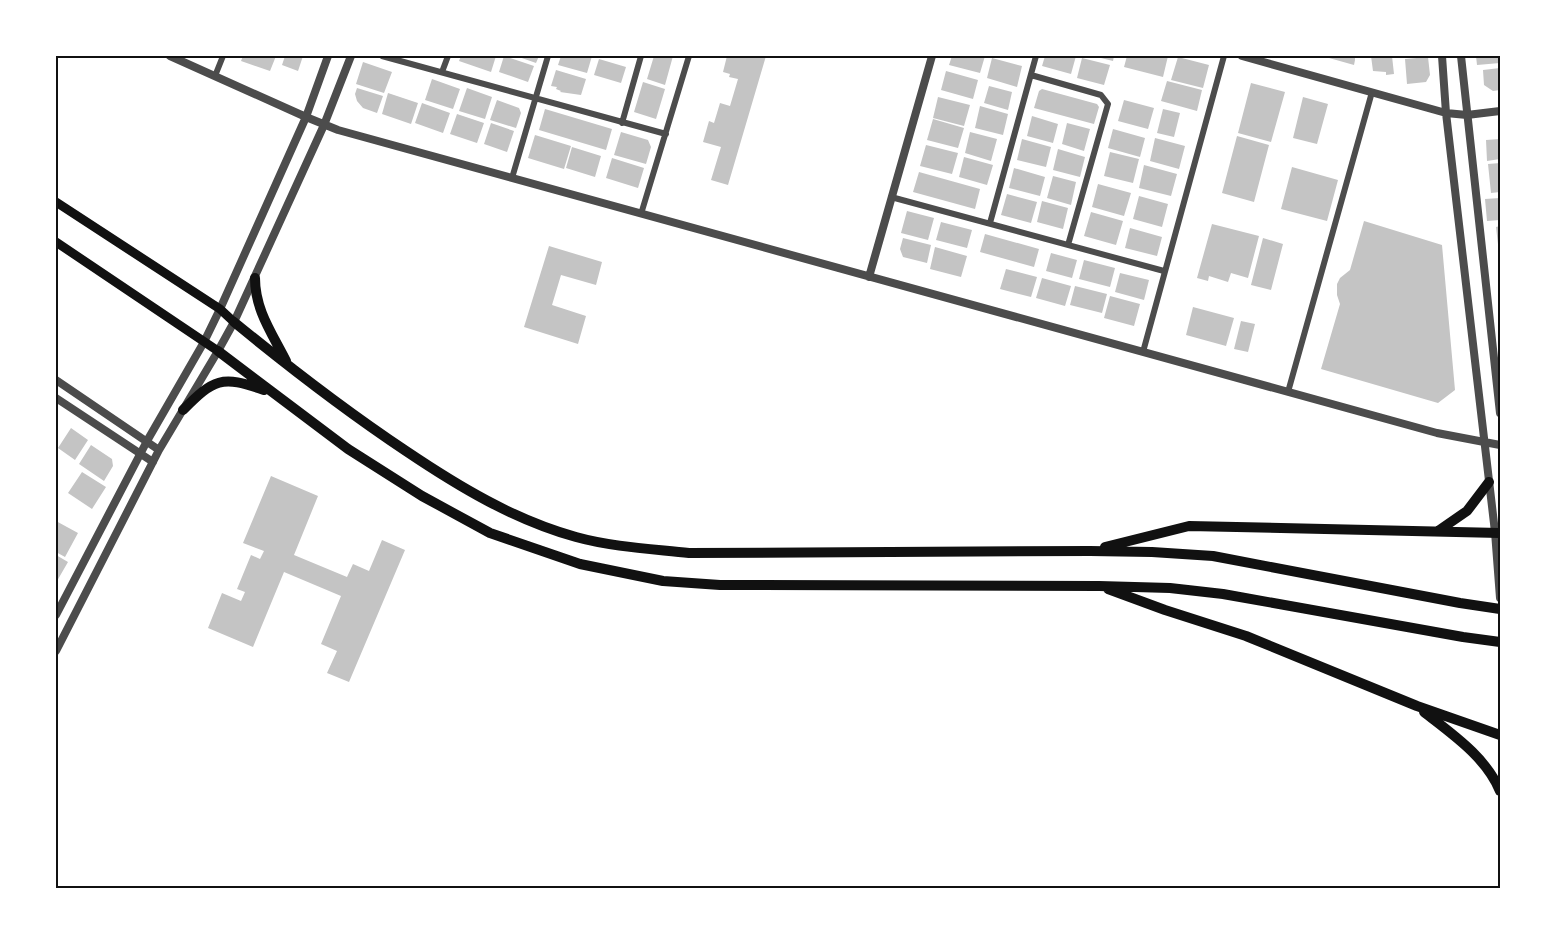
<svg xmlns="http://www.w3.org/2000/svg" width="1556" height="944" viewBox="0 0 1556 944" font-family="Mulish,sans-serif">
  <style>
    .building { fill: #c4c4c4 }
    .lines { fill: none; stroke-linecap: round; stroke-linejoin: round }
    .minor { stroke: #4c4c4c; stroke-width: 6 }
    .tertiary { stroke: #4c4c4c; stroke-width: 8 }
    .primary { stroke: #111; stroke-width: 9 }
    .trunk { stroke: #111; stroke-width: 10 }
    .neatline { fill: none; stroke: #111; stroke-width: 2 }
  </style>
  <rect width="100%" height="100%" fill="#fff"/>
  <path class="building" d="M243,56H276L270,71L241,61Z
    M285,56H303L298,71L282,65Z
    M461,56H496L491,72L459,61Z
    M504,56L534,66L528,82L499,72Z
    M516,56H539L536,63Z
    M561,56H592L587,73L558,65Z
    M654,56H673L665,85L647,79Z
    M727,56H766L728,185L711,180L721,147L703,142L709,121L714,123L720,103L730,106L738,79L729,77L730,74L723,72Z
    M952,56H985L980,73L949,65Z
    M1045,56H1076L1071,74L1042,66Z
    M1093,56H1114L1113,61Z
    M1127,56H1168L1163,77L1124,67Z
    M1322,56H1355V60L1354,65Z
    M1371,56H1392L1394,74L1386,75V72L1373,71Z
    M1476,56H1500V63L1477,65Z
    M1178,57L1209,65L1203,88L1171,80Z
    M1428,57L1430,75L1426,82L1407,84L1405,59Z
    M992,58L1022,66L1017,87L987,78Z
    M1082,58L1110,65L1104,85L1077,78Z
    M599,59L626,67L621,83L594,75Z
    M363,62L392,72L384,93L356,84Z
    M1500,68V90L1493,91L1484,85L1483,70Z
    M556,70L586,79L581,95L560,92L561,91L556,89L557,87L551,86Z
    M946,71L978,80L973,99L941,90Z
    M432,79L460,89L453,109L425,100Z
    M1167,81L1202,90L1197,111L1161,101Z
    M643,82L665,89L656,119L634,112Z
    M1251,83L1285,92L1271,142L1238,133Z
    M989,86L1012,92L1008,110L984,103Z
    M357,88L383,96L377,113L363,108L357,101L355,94Z
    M467,88L492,97L485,119L459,111Z
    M1042,89L1097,104L1099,107L1094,124L1034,108L1039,91Z
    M388,93L418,103L411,124L382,114Z
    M938,97L970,105L964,126L933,118Z
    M1303,97L1328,104L1317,144L1293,138Z
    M497,100L519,108L521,113L516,128L490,120Z
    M1124,100L1154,108L1148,129L1118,121Z
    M422,103L450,113L443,133L415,123Z
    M980,106L1008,114L1003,135L975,128Z
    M545,109L612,129L606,150L539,130Z
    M1163,109L1180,113L1174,137L1157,133Z
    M457,114L484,123L477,143L450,134Z
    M1032,116L1058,124L1053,143L1027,136Z
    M933,119L964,128L958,148L927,140Z
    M491,123L514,131L507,152L484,144Z
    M1067,123L1090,129L1084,151L1062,144Z
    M1113,129L1145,138L1140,157L1108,148Z
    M621,132L648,140L651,147L646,164L614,155Z
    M970,132L997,139L991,161L965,153Z
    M535,135L571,146L564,169L528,158Z
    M1237,136L1269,145L1254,202L1222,193Z
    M1155,138L1185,146L1179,169L1150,161Z
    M1022,139L1051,147L1046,167L1017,160Z
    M1500,139V159L1487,161L1486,140Z
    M926,145L958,153L952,174L920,166Z
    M572,147L601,156L595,177L566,168Z
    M1058,149L1085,157L1080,177L1053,170Z
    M1110,152L1139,159L1133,183L1104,176Z
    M964,157L993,165L987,185L959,177Z
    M612,158L644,168L638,188L606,178Z
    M1500,163V192L1491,193L1488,164Z
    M1144,165L1177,174L1171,196L1139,188Z
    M1292,167L1338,180L1327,221L1281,209Z
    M1014,168L1045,177L1040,196L1009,188Z
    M919,172L980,189L975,209L913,192Z
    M1053,176L1076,182L1071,205L1047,198Z
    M1098,184L1131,193L1124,216L1092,207Z
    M1007,194L1037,202L1031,223L1001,215Z
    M1139,196L1168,204L1162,227L1133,219Z
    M1500,198V220L1487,221L1485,199Z
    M1042,201L1068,208L1063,229L1037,222Z
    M907,211L934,218L928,240L901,233Z
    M1091,212L1123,221L1116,245L1084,236Z
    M1364,221L1442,245L1455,390L1438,403L1321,369L1340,304L1337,295V284L1340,278L1350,270Z
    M941,222L972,230L967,248L936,240Z
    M1212,224L1259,236L1248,278L1231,273L1228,282L1209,276L1208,281L1197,278Z
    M1500,226V253H1499L1496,227Z
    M1130,228L1162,237L1157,256L1125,248Z
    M985,234L1039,249L1034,267L980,252Z
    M903,238L931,245L927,263L903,257L900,249Z
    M1263,238L1283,244L1271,290L1251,285Z
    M549,246L602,262L596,285L561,275L552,305L586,316L578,344L524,327Z
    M935,247L967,256L961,277L930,269Z
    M1051,253L1077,260L1072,278L1046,271Z
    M1084,260L1115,268L1110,287L1079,279Z
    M1006,269L1037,277L1031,297L1000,289Z
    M1120,273L1149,280L1144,300L1115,292Z
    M1042,278L1071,286L1065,306L1036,298Z
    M1075,286L1107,294L1102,313L1070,305Z
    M1110,296L1140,304L1134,326L1104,318Z
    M1193,307L1234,318L1226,346L1186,335Z
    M1241,321L1255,324L1248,352L1234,349Z
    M71,428L88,440L75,460L58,448Z
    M91,445L112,459L113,466L104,481L79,464Z
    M82,472L106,487L92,509L68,493Z
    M271,476L318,496L294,555L347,577L353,564L369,571L382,540L405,550L349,682L327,673L337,651L321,644L341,596L284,572L253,647L208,628L222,593L241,601L245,592L237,589L251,555L260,559L264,551L243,543Z
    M56,521L78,533L65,557L56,552Z
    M56,555L68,562L57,581L56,580Z"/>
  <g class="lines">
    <path class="minor" d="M382,56L666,134
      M442,72L448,56
      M1031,75L1101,95L1108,104L1068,245
      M215,76L223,56
      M622,123L641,56
      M512,178L548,56
      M891,197L1164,271
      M641,214L689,56
      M990,223L1036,56
      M1143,352L1224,56
      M1288,392L1372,92"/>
    <path class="tertiary" d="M170,56L306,117L338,130L1437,433L1500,445
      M1242,56L1446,113L1467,115L1500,111
      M1442,56L1446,113L1495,532L1500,598
      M1461,56L1500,413
      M869,277L932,56
      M56,380L159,450
      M56,398L153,462
      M56,615L147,441L204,342L220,309L306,117L328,56
      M56,651L159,450L218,351L234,322L324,125L351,56"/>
    <path class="primary" d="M56,202L220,309L234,322
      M56,242L218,351"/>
    <path class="trunk" d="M255,278C255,310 272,333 286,361
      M234,322C289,367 346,411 406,451C458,486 514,520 576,537C612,547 653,549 689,553L1090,551L1152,552L1213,556L1460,603L1500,609
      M218,351L348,449L422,496L490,533L580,564L663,581L720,585L1099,586L1170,588L1223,594L1463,637L1500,642
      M183,410C214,379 221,375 264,390
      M1438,531L1467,511L1489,482
      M1105,547L1189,526L1500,533
      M1108,589L1165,610L1246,636L1417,706L1500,735
      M1424,712C1452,734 1486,757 1500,791"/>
  </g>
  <rect width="1556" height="944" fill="none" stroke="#ffffff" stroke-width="114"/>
  <rect x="57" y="57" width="1442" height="830" class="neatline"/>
</svg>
